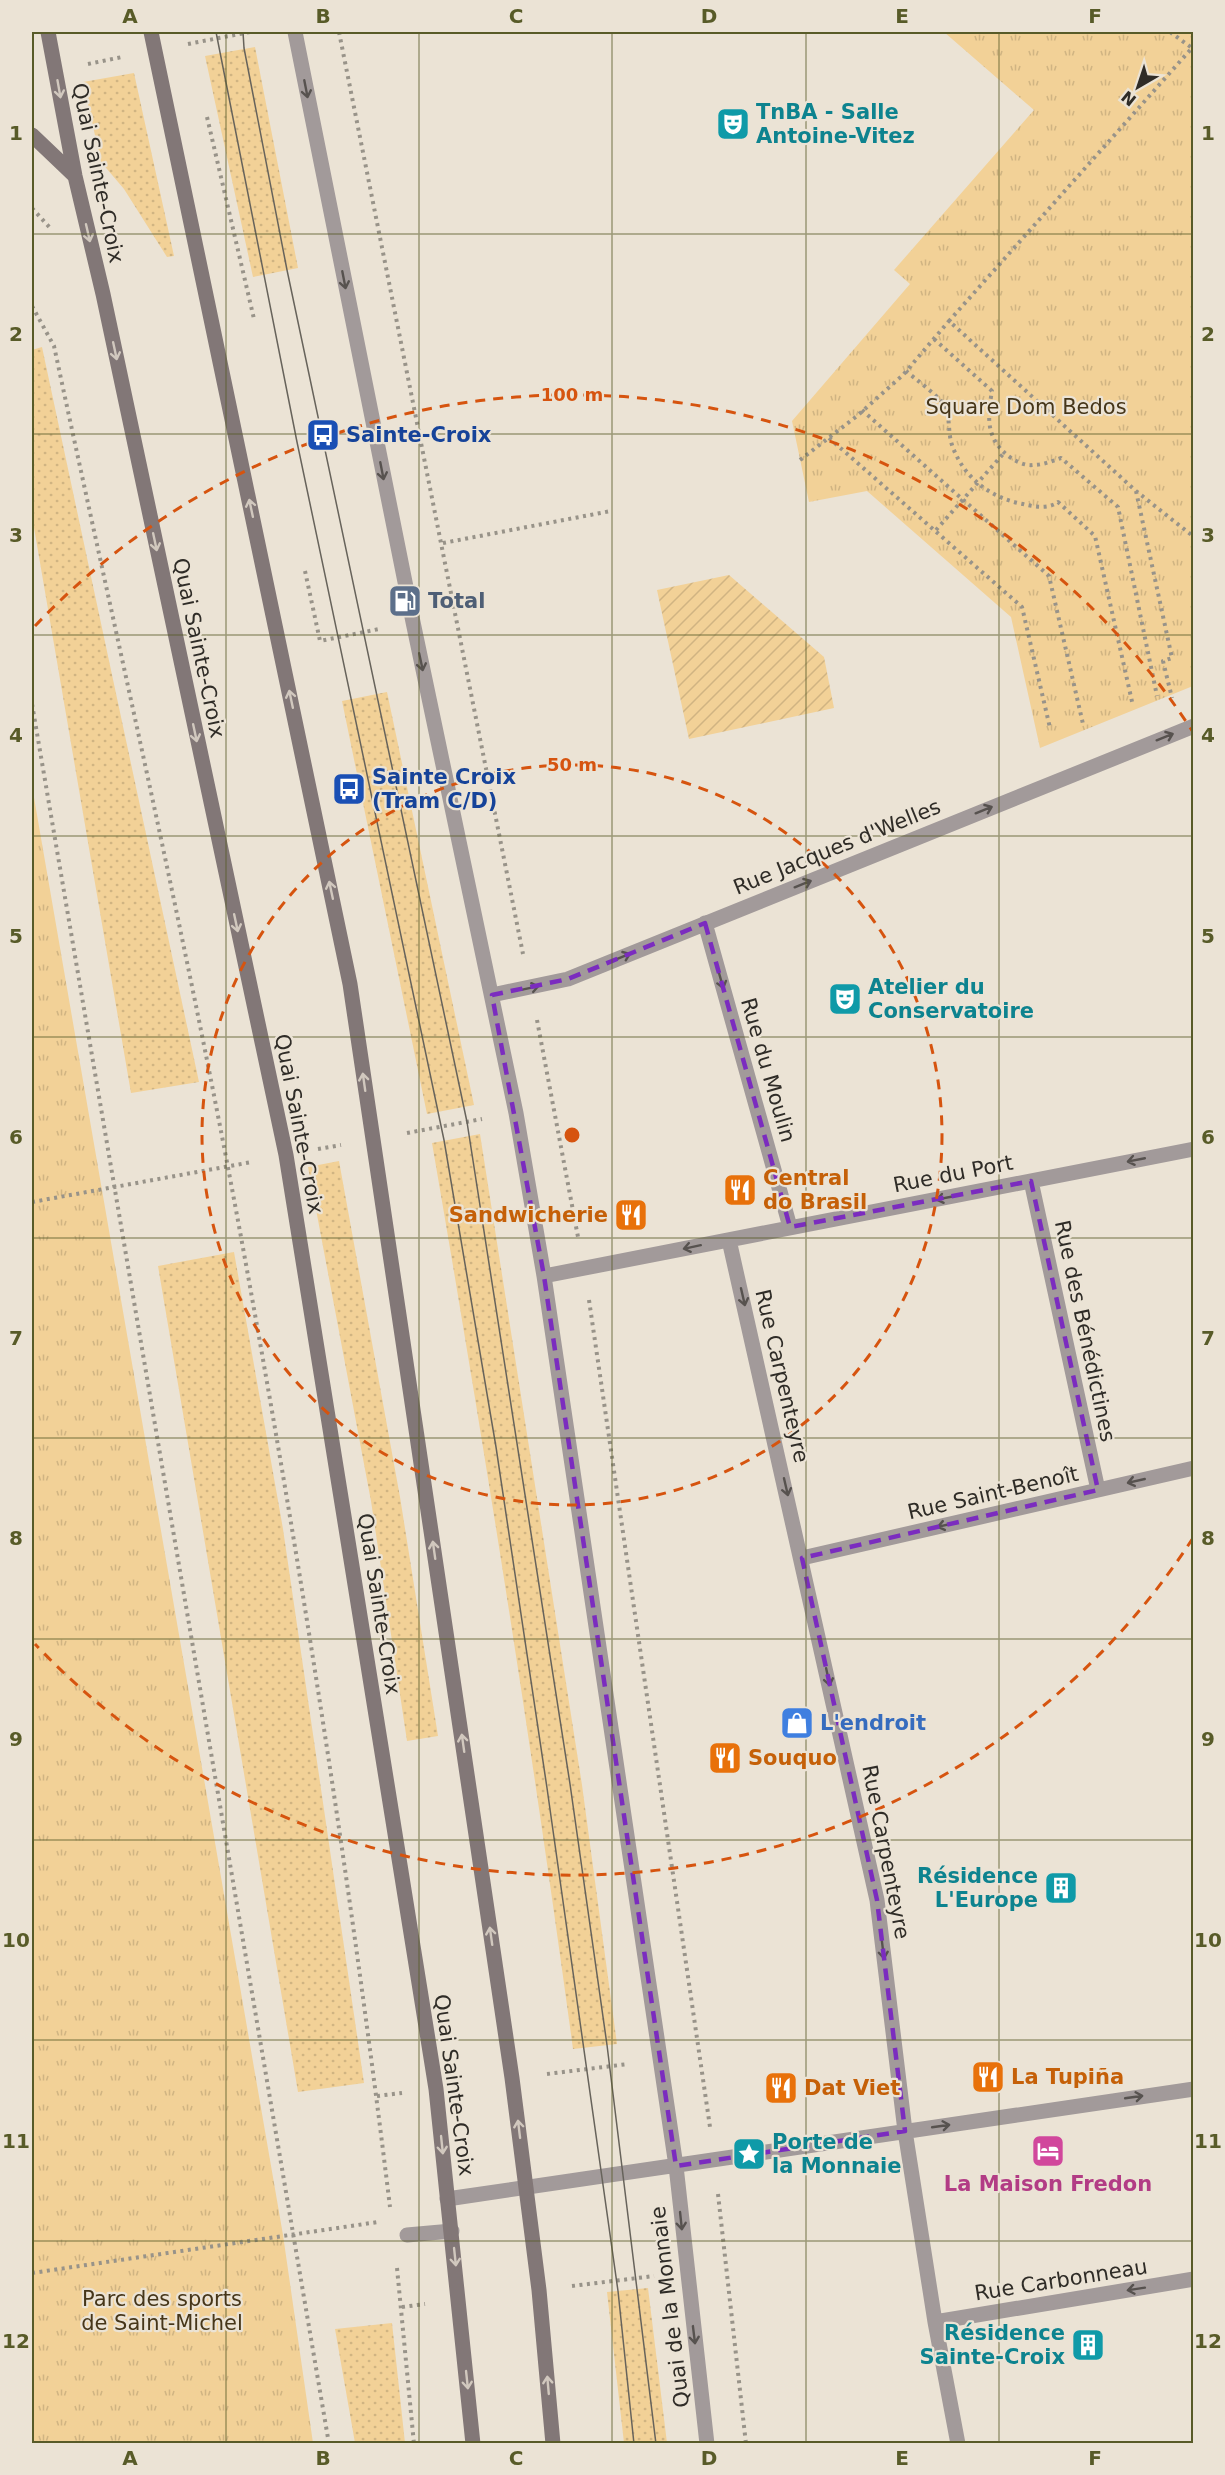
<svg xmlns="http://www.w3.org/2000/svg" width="1225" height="2475" viewBox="0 0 1225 2475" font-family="'DejaVu Sans',sans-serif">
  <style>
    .grass { fill: url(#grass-dots) }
    .park { fill: url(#park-tufts) }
    .garden { fill: url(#garden-furrows) }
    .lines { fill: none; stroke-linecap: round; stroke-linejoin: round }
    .path { stroke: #989389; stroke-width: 4; stroke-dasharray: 3 4.5; stroke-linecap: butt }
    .service { stroke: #a29a9a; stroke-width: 15 }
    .minor { stroke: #a29a9a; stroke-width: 15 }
    .secondary { stroke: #827777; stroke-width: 15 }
    .tram { stroke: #67635b; stroke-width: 1.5 }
    .oneway { stroke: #d1c8be }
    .oneway2 { stroke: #57524f }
    .marked { fill: none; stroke: #7b2cbf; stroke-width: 4.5; stroke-dasharray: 12 8; stroke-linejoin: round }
    .grid { fill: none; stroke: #585b28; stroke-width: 1.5; stroke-opacity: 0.55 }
    .ring { fill: none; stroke: #d6540f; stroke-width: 3; stroke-dasharray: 10 8 }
    .labels { text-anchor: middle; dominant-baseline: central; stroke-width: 4.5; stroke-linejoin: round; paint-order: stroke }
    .culture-label { font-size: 21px; font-weight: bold; fill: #0d838f; stroke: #ebe3d5; text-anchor: start }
    .street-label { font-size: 21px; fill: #2f2c27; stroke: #ebe3d5 }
    .park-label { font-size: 21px; fill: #463619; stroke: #ebe3d5 }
    .transit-label { font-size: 21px; font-weight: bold; fill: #164399; stroke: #ebe3d5; text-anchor: start }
    .service-label { font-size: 21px; font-weight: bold; fill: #4e5e75; stroke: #ebe3d5; text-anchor: start }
    .food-label { font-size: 21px; font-weight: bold; fill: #c56008; stroke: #ebe3d5; text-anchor: start }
    .shop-label { font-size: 21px; font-weight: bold; fill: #366cbe; stroke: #ebe3d5; text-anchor: start }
    .hotel-label { font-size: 21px; font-weight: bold; fill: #b23c85; stroke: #ebe3d5 }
    .centre { fill: #d6540f; stroke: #ebe3d5; stroke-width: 3 }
    .ring-label { font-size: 18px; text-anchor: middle; font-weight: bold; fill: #d6540f; stroke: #ebe3d5; stroke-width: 4.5; stroke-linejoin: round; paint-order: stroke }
    .neatline { fill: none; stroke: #585b28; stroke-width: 2 }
    .grid-label { font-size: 20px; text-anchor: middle; font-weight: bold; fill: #585b28 }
  </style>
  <defs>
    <pattern id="grass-dots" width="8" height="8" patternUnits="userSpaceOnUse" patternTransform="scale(1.5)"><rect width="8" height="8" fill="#f2d197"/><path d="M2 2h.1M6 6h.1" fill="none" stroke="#d0b482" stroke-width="1.8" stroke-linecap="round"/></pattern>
    <pattern id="park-tufts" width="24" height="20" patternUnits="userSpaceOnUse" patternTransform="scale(1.5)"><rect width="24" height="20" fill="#f2d197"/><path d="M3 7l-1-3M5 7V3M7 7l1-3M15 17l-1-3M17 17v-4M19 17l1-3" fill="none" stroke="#d0b482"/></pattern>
    <pattern id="garden-furrows" width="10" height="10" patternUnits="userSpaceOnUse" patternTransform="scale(1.5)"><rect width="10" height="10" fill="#f2d197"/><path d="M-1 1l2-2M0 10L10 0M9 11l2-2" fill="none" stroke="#d0b482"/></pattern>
  </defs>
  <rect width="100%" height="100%" fill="#ebe3d5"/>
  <path class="grass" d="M255,47L298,268L253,277L205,56Z
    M134,73L174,256L167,257L124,189L101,162L83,82Z
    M42,347L199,1082L131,1093L32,516V350Z
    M387,692L474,1105L427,1114L342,701Z
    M480,1134L582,1785L617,2044L573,2049C532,1746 484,1444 432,1143Z
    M339,1161L400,1497L438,1736L407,1741L371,1501L308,1167Z
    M234,1252L283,1529L364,2083L298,2092L158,1266Z
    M648,2288L667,2443H624L607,2292Z
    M392,2323L405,2443H355L335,2329Z"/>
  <path class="park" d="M944,32H1193L1194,450L1191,459L1194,474L1193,686L1040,748L1011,617L867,491L809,502L792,421L910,284L894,270L1034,110Z
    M32,786L283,2235L313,2443H32Z"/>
  <path class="garden" d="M729,575L824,657L834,708L689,739L657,590Z"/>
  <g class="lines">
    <path class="path" d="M339,32L523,954
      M1170,32L1192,48L949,321L1136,491L1194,537
      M188,44L250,32
      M88,64L122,57
      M207,117L254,319
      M32,208L51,229
      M32,306L54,346C118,646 188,946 243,1248C301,1566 351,1886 390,2207
      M934,339L992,391C987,419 986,440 1011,458C1017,462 1026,466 1033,465C1043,465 1052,461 1061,458L1118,507L1157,696
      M906,371C914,378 944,400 946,408C950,420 948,433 952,445C963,477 990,498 1023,504C1034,507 1049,509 1058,502L1095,536L1133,706
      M862,410L1049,576L1083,724
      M829,438L1022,607L1050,728
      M800,460L857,416L903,375L949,321
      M1136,491L1172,658L1163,661L1172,698
      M936,530L1004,453
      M443,543L611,511
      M305,571L320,641L379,629
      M32,704L329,2444
      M537,1020L578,1237
      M407,1133L482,1119
      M318,1149L341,1145
      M32,1202L252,1162
      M589,1300L710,2127
      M547,2074L628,2064
      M377,2096L402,2093
      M718,2194L746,2444
      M397,2268L414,2444
      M32,2273L378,2222
      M572,2286L654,2276
      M402,2307L425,2304"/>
    <path class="service" d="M407,2235L452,2231"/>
    <path class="minor" d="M295,32L413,622L516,1113L544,1276L676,2166L707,2444
      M705,923L790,1227
      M492,995L568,979L1194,726
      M1031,1181L1098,1490
      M729,1240L877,1900L905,2131L935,2322L958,2444
      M544,1276L1194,1149
      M802,1558L1194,1468
      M447,2199L1194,2089
      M935,2322L1194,2279"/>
    <path class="secondary" d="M48,32L75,176L103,294L286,1155L436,2089L473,2444
      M151,32L350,984L512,2078L539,2290L553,2444
      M32,135L75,176"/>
    <path class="tram" d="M216,32L297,442L444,1140L496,1447L547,1788L618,2291L634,2444
      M243,32L244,48L287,270L467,1122L570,1784L607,2045L656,2444"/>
  </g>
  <defs><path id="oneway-shaft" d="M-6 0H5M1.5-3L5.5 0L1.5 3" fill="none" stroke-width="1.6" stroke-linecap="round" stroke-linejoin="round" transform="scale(1.5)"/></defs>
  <g class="oneway">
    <use href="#oneway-shaft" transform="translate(59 89) rotate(80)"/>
    <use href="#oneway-shaft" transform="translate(88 233) rotate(77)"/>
    <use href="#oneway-shaft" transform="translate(115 351) rotate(78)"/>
    <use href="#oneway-shaft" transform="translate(251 508) rotate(-102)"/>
    <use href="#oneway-shaft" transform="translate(155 542) rotate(78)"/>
    <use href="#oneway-shaft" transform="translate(291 699) rotate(-102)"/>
    <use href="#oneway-shaft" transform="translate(195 733) rotate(78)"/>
    <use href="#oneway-shaft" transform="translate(331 890) rotate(-102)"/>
    <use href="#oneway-shaft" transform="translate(236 923) rotate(78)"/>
    <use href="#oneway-shaft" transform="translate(364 1082) rotate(-98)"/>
    <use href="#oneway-shaft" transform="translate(434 1550) rotate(-98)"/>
    <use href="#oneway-shaft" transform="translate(463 1743) rotate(-98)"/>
    <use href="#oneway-shaft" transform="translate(491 1936) rotate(-98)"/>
    <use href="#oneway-shaft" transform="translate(519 2129) rotate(-97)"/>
    <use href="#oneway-shaft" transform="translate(442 2145) rotate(84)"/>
    <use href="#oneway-shaft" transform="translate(455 2257) rotate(84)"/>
    <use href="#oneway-shaft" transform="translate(467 2380) rotate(84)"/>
    <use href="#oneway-shaft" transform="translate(548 2385) rotate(-95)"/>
  </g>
  <g class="oneway2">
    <use href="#oneway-shaft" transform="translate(306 89) rotate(79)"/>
    <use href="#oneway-shaft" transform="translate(344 280) rotate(79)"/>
    <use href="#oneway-shaft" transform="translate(382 471) rotate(79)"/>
    <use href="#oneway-shaft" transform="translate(421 662) rotate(78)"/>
    <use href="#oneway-shaft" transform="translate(1165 737) rotate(-22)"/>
    <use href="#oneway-shaft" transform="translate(984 810) rotate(-22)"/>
    <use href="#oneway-shaft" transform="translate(803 884) rotate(-22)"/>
    <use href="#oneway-shaft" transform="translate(622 957) rotate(-22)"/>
    <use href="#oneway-shaft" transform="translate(721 980) rotate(74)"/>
    <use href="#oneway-shaft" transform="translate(530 988) rotate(-12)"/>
    <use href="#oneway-shaft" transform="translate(1136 1160) rotate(169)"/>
    <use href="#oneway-shaft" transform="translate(945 1198) rotate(169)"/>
    <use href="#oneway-shaft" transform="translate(692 1247) rotate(168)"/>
    <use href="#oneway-shaft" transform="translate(743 1297) rotate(77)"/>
    <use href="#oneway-shaft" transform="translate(1136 1481) rotate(167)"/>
    <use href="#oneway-shaft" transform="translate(786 1487) rotate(77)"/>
    <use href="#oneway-shaft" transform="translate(946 1525) rotate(167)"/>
    <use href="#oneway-shaft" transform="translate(828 1677) rotate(78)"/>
    <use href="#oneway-shaft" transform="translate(883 1950) rotate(83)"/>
    <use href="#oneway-shaft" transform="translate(1134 2097) rotate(-8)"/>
    <use href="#oneway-shaft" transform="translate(941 2126) rotate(-8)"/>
    <use href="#oneway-shaft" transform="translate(681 2221) rotate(84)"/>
    <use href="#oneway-shaft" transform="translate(1136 2289) rotate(171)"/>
    <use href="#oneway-shaft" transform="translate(694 2335) rotate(83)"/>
  </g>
  <path class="marked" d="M705,923L790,1227L1031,1181L1098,1490L802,1558L877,1900L905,2131L676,2166L544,1276L492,995L568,979Z"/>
  <path class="grid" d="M226,32V2444M419,32V2444M612,32V2444M806,32V2444M999,32V2444M32,234H1194M32,434H1194M32,635H1194M32,836H1194M32,1037H1194M32,1238H1194M32,1438H1194M32,1639H1194M32,1840H1194M32,2040H1194M32,2241H1194"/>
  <g class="ring">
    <circle cx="572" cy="1135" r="370"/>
    <path d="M1193 1538A740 740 0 0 1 35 1644M35 626A740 740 0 0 1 1193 732"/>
  </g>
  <defs>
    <symbol id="theatre-square" viewBox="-11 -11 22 22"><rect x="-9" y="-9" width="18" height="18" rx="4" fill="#0f9aa8" stroke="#ebe3d5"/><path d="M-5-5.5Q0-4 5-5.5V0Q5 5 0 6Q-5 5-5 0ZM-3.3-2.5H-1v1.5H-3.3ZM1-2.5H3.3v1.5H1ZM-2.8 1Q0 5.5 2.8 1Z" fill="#fff"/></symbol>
    <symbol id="bus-square" viewBox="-11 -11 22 22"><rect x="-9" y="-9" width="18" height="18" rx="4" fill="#1a4fb4" stroke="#ebe3d5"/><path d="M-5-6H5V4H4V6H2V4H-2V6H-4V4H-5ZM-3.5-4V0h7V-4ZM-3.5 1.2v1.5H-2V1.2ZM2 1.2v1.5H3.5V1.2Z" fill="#fff"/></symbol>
    <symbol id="fuel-square" viewBox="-11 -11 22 22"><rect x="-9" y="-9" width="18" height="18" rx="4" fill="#5c6f8a" stroke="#ebe3d5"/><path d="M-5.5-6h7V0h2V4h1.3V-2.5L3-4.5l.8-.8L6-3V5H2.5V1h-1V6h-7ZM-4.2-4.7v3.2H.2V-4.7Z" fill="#fff"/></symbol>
    <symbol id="restaurant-square" viewBox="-11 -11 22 22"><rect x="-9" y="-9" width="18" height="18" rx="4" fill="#e8710a" stroke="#ebe3d5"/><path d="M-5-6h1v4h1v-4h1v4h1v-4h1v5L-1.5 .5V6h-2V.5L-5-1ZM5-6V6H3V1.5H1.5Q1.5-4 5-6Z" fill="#fff"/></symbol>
    <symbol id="shop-square" viewBox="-11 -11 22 22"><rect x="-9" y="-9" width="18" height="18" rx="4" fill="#3f7fe0" stroke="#ebe3d5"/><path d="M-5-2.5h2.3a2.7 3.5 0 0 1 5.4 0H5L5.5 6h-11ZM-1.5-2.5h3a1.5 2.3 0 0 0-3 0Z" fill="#fff"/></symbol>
    <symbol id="building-square" viewBox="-11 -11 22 22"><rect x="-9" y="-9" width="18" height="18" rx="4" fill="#0f9aa8" stroke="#ebe3d5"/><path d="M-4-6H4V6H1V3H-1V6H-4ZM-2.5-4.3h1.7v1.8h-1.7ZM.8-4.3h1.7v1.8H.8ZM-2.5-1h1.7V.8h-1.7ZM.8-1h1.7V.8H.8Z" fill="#fff"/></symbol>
    <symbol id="hotel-square" viewBox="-11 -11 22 22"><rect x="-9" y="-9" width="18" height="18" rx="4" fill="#d1479c" stroke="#ebe3d5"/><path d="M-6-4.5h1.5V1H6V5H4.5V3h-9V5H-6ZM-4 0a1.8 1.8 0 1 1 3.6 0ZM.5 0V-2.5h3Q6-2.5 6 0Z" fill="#fff"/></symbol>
    <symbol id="sight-square" viewBox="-11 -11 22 22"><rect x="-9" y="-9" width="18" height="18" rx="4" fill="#0f9aa8" stroke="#ebe3d5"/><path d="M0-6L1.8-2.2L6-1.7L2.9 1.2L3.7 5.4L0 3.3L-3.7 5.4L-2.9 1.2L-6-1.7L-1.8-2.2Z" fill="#fff"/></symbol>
  </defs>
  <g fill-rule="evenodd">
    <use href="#theatre-square" x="714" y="105" width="38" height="38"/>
    <use href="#bus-square" x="304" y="416" width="38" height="38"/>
    <use href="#fuel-square" x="386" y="582" width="38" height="38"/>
    <use href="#bus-square" x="330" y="770" width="38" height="38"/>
    <use href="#theatre-square" x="826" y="980" width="38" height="38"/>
    <use href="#restaurant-square" x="721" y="1171" width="38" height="38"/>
    <use href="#restaurant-square" x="612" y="1196" width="38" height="38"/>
    <use href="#shop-square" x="778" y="1704" width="38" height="38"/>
    <use href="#restaurant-square" x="706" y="1739" width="38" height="38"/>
    <use href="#building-square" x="1042" y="1869" width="38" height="38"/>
    <use href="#restaurant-square" x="969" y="2058" width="38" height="38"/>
    <use href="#restaurant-square" x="762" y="2069" width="38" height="38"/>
    <use href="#hotel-square" x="1029" y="2132" width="38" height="38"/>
    <use href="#sight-square" x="730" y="2135" width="38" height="38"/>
    <use href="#building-square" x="1069" y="2326" width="38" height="38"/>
  </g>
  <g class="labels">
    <g class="culture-label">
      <text x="756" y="112">TnBA - Salle<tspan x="756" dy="24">Antoine-Vitez</tspan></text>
      <text x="868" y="987">Atelier du<tspan x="868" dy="24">Conservatoire</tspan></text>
      <text x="1038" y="1876" text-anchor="end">Résidence<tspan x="1038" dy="24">L'Europe</tspan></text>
      <text x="772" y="2142">Porte de<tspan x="772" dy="24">la Monnaie</tspan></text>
      <text x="1065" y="2333" text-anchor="end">Résidence<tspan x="1065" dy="24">Sainte-Croix</tspan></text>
    </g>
    <g class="street-label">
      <text transform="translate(98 173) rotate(78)">Quai Sainte-Croix</text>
      <text transform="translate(199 648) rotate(78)">Quai Sainte-Croix</text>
      <text transform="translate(837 847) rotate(-22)">Rue Jacques d'Welles</text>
      <text transform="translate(768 1070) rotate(74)">Rue du Moulin</text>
      <text transform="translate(299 1124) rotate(79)">Quai Sainte-Croix</text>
      <text transform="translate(953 1174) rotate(-11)">Rue du Port</text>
      <text transform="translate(1085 1331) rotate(78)">Rue des Bénédictines</text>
      <text transform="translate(782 1376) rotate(77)">Rue Carpenteyre</text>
      <text transform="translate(993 1493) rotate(-13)">Rue Saint-Benoît</text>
      <text transform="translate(379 1604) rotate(81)">Quai Sainte-Croix</text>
      <text transform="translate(886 1852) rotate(79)">Rue Carpenteyre</text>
      <text transform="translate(454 2085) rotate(82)">Quai Sainte-Croix</text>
      <text transform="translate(1061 2280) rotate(-9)">Rue Carbonneau</text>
      <text transform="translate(670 2307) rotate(-97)">Quai de la Monnaie</text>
    </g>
    <g class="park-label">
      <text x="1026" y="407">Square Dom Bedos</text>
      <text x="162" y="2299">Parc des sports<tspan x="162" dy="24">de Saint-Michel</tspan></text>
    </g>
    <g class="transit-label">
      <text x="346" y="435">Sainte-Croix</text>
      <text x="372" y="777">Sainte Croix<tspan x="372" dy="24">(Tram C/D)</tspan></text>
    </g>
    <g class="service-label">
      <text x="428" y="601">Total</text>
    </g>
    <g class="food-label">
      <text x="763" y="1178">Central<tspan x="763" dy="24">do Brasil</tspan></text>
      <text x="608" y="1215" text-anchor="end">Sandwicherie</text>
      <text x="748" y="1758">Souquo</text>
      <text x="1011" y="2077">La Tupiña</text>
      <text x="804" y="2088">Dat Viet</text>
    </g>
    <g class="shop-label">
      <text x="820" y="1723">L'endroit</text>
    </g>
    <g class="hotel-label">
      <text x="1048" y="2184">La Maison Fredon</text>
    </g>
  </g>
  <circle cx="572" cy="1135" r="9" class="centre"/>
  <g class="ring-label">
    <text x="572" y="401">100 m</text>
    <text x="572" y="771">50 m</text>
  </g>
  <rect width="1225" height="2475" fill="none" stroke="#ebe3d5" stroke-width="66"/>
  <g transform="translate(1138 87) rotate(219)" stroke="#ebe3d5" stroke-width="4.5" paint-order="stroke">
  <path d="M0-4.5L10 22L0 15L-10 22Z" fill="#2f2c27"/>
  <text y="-9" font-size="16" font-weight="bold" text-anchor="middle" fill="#2f2c27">N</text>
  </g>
  <rect x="33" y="33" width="1159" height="2409" class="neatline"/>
  <g class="grid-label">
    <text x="130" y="23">A</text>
    <text x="323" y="23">B</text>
    <text x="516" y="23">C</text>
    <text x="709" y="23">D</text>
    <text x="902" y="23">E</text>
    <text x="1095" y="23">F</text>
    <text x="16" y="140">1</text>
    <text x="1208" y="140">1</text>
    <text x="16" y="341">2</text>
    <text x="1208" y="341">2</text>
    <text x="16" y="542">3</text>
    <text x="1208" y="542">3</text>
    <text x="16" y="742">4</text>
    <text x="1208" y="742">4</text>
    <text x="16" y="943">5</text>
    <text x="1208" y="943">5</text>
    <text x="16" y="1144">6</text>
    <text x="1208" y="1144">6</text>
    <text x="16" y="1345">7</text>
    <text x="1208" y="1345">7</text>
    <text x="16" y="1545">8</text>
    <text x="1208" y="1545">8</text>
    <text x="16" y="1746">9</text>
    <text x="1208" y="1746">9</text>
    <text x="16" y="1947">10</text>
    <text x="1208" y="1947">10</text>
    <text x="16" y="2148">11</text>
    <text x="1208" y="2148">11</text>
    <text x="16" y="2348">12</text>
    <text x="1208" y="2348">12</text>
    <text x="130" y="2465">A</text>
    <text x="323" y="2465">B</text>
    <text x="516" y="2465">C</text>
    <text x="709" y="2465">D</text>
    <text x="902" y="2465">E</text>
    <text x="1095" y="2465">F</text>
  </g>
</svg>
